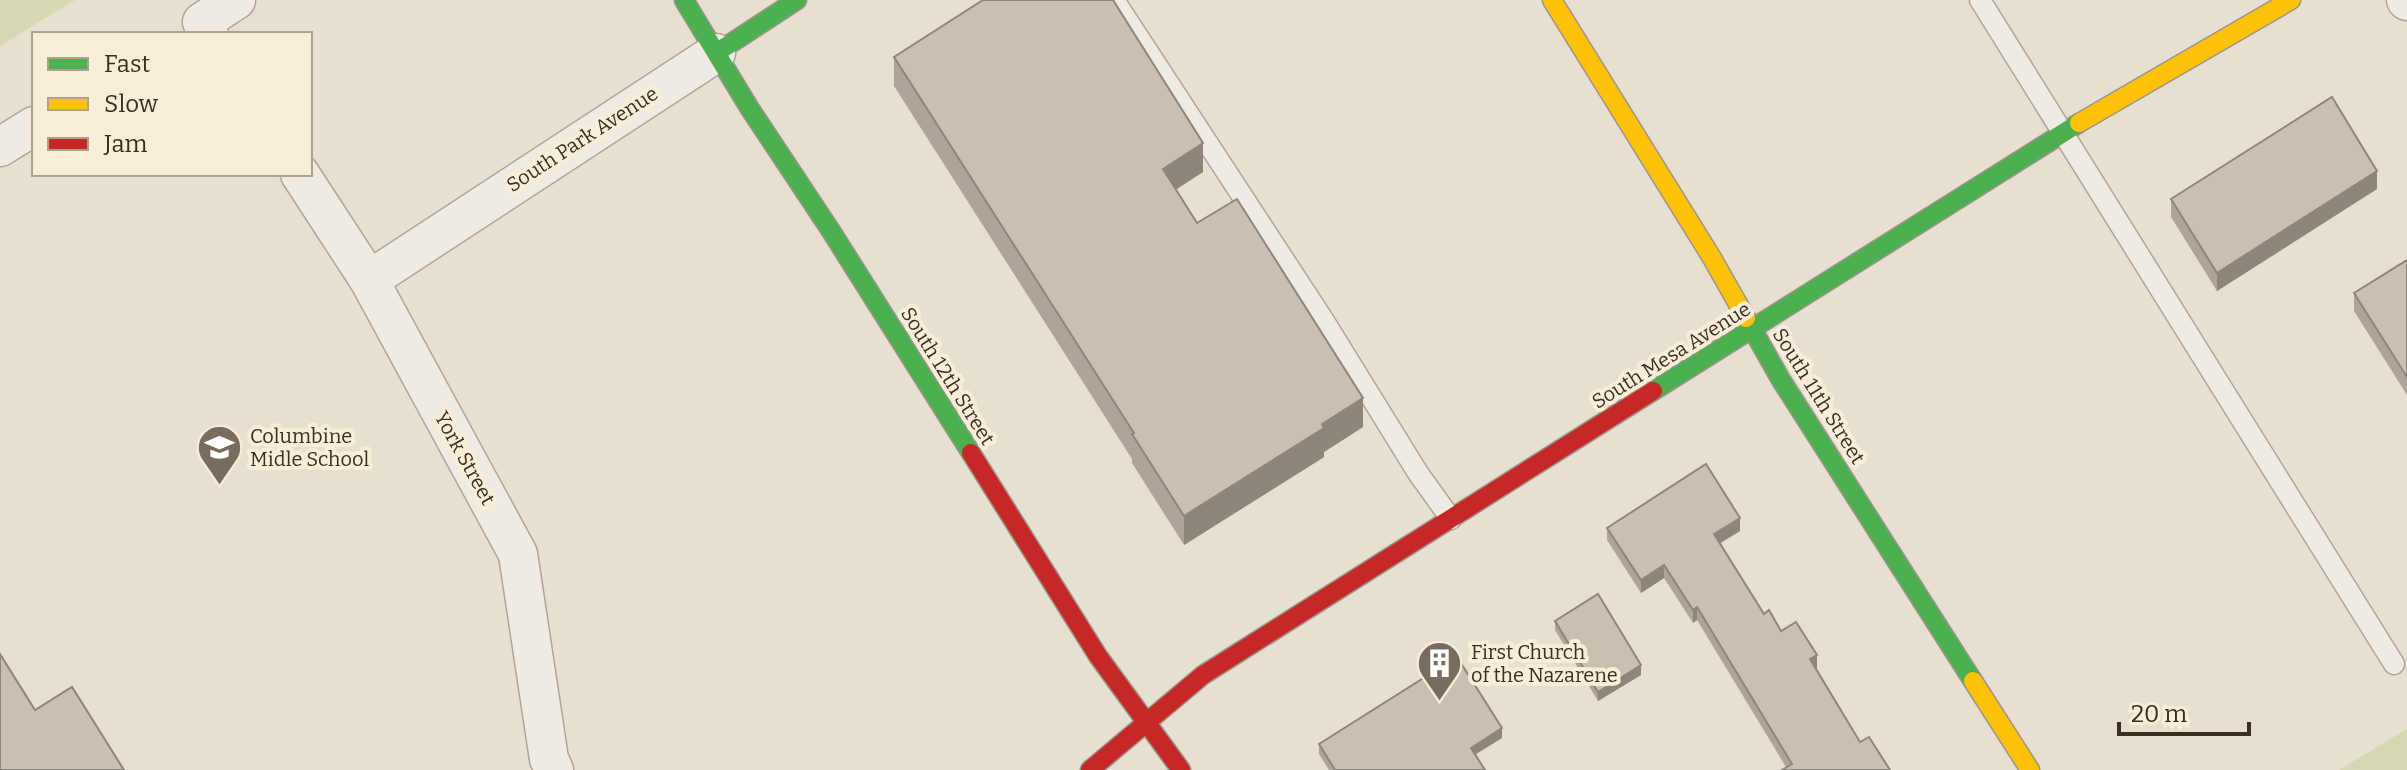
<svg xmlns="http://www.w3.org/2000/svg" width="2407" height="770" viewBox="0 0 2407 770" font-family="Bitter,serif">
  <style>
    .green { fill: #d6d7b3 }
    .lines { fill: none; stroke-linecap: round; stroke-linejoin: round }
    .lane-casing { stroke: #ada599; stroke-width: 23 }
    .street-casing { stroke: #ada599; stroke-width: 41 }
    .fast-casing { stroke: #9c958a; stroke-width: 21 }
    .slow-casing { stroke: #9c958a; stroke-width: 21 }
    .jam-casing { stroke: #9c958a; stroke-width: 21 }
    .lane { stroke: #efebe3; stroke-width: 20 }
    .street { stroke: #efebe3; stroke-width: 38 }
    .fast { stroke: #4caf50; stroke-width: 18 }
    .slow { stroke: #ffc107; stroke-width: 18 }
    .jam { stroke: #c62828; stroke-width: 18 }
    .wall { fill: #afa499 }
    .shaded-wall { fill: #8e867d }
    .building { fill: #cbbfb2; stroke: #8e867d; stroke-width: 2 }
    .labels { text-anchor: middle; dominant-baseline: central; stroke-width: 8; stroke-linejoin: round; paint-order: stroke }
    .street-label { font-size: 20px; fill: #3d2e20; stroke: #f7eed8 }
    .poi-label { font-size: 20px; fill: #3d2e20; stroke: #f7eed8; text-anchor: start }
  </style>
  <rect width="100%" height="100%" fill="#e7e0d1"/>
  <path class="green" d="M0,0H75L0,46Z
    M2407,729V770H2339Z"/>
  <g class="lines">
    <defs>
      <path id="lane" d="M1114,0L1324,321L1418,473L1451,519
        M1980,0L2394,664"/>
      <path id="street" d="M2406,0L2407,1
        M209,34L202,22L236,0
        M0,147L34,126
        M300,174L369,280L518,554L549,759L554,770
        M369,280L716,53"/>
      <path id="fast" d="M684,0L750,109L831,231L971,453
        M716,53L797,0
        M1746,318L1781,380L1973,681
        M1653,391L2079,123"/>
      <path id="slow" d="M1552,0L1712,258L1746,318
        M2079,123L2291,0
        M1973,681L2030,770"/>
      <path id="jam" d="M971,453L1098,656L1181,770
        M1090,770L1203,675L1653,391"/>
    </defs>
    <use href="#lane" class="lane-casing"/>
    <use href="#street" class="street-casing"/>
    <use href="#fast" class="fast-casing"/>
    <use href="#slow" class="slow-casing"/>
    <use href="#jam" class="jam-casing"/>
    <use href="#lane" class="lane"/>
    <use href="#street" class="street"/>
    <use href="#fast" class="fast"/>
    <use href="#slow" class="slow"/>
    <use href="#jam" class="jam"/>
  </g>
  <path class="wall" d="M894,57L1203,172L1176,189L1197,223L1363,427L1324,452V457L1184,545L1132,463V459L894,86Z
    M2377,189L2217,291L2171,217V199Z
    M2407,260V395L2354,311V293Z
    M1607,528L1740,531L1720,543L1764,614L1817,668H1816L1860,742L1890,770L1786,767L1697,620L1693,623L1664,578L1641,593L1607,540Z
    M1555,621L1641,675L1598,701L1555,630Z
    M1502,738L1476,754L1485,770H1329L1319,754V744Z"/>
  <path class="shaded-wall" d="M1203,143V172L1163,198V169Z
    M2377,171V189L2217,291V273Z
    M1363,398V427L1324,452V457L1184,545V516Z
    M1740,518V531L1714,547V534Z
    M1664,565V578L1641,593V580Z
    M1697,607V620L1693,623V610Z
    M1817,655V668L1810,672V659Z
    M1641,665V675L1598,701V692Z
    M1502,728V738L1471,757V748Z"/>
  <path class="building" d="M983,0H1113L1203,143L1163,169L1197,223L1237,199L1363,398L1322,424L1324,428L1184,516L1132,434L1134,433L894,57Z
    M2332,97L2377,171L2217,273L2171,199Z
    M2407,260V377L2354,293Z
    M1706,464L1740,518L1714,534L1764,614L1769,610L1781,631L1796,622L1817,655L1810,659L1860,742L1869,737L1890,770H1782L1792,764L1697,607L1693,610L1664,565L1641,580L1607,528Z
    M1598,594L1641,665L1598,692L1555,621Z
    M0,654L35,710L72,687L124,770H0Z
    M1457,657L1502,728L1471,748L1485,770H1335L1319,744Z"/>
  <defs>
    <symbol id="school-pin" viewBox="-11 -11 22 30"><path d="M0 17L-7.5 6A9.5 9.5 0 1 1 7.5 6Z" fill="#786c5e" stroke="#f7eed8"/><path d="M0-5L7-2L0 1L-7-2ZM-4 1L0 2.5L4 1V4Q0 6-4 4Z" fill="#fff"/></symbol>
    <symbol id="building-pin" viewBox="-11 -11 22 30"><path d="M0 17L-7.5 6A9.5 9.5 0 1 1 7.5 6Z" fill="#786c5e" stroke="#f7eed8"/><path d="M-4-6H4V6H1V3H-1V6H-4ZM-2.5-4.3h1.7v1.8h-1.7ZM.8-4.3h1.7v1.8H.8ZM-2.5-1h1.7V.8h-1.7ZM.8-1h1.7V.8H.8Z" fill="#fff"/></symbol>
  </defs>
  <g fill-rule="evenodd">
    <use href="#school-pin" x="194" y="422" width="51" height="69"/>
    <use href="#building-pin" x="1414" y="638" width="51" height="69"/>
  </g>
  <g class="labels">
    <g class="street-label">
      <text transform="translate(582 139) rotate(-33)">South Park Avenue</text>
      <text transform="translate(1671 355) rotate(-32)">South Mesa Avenue</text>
      <text transform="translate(948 376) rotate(58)">South 12th Street</text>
      <text transform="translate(1819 396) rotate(58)">South 11th Street</text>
      <text transform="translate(465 458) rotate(61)">York Street</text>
    </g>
    <g class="poi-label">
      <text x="250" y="436">Columbine<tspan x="250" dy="23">Midle School</tspan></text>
      <text x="1471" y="652">First Church<tspan x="1471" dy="23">of the Nazarene</tspan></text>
    </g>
  </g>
  <rect x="32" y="32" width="280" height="144" fill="#f7eed8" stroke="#ada18e" stroke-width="2"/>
  <rect x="48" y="58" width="40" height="12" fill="#4caf50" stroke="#ada18e" stroke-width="2"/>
  <text x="104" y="72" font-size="24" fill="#3d2e20">Fast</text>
  <rect x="48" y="98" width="40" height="12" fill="#ffc107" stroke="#ada18e" stroke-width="2"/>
  <text x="104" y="112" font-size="24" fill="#3d2e20">Slow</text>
  <rect x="48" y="138" width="40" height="12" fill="#c62828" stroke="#ada18e" stroke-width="2"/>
  <text x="104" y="152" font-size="24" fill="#3d2e20">Jam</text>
  <path d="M2119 722v12h130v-12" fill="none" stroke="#3d2e20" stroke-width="4"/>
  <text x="2131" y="722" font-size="24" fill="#3d2e20" stroke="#f7eed8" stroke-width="6" paint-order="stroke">20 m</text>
</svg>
